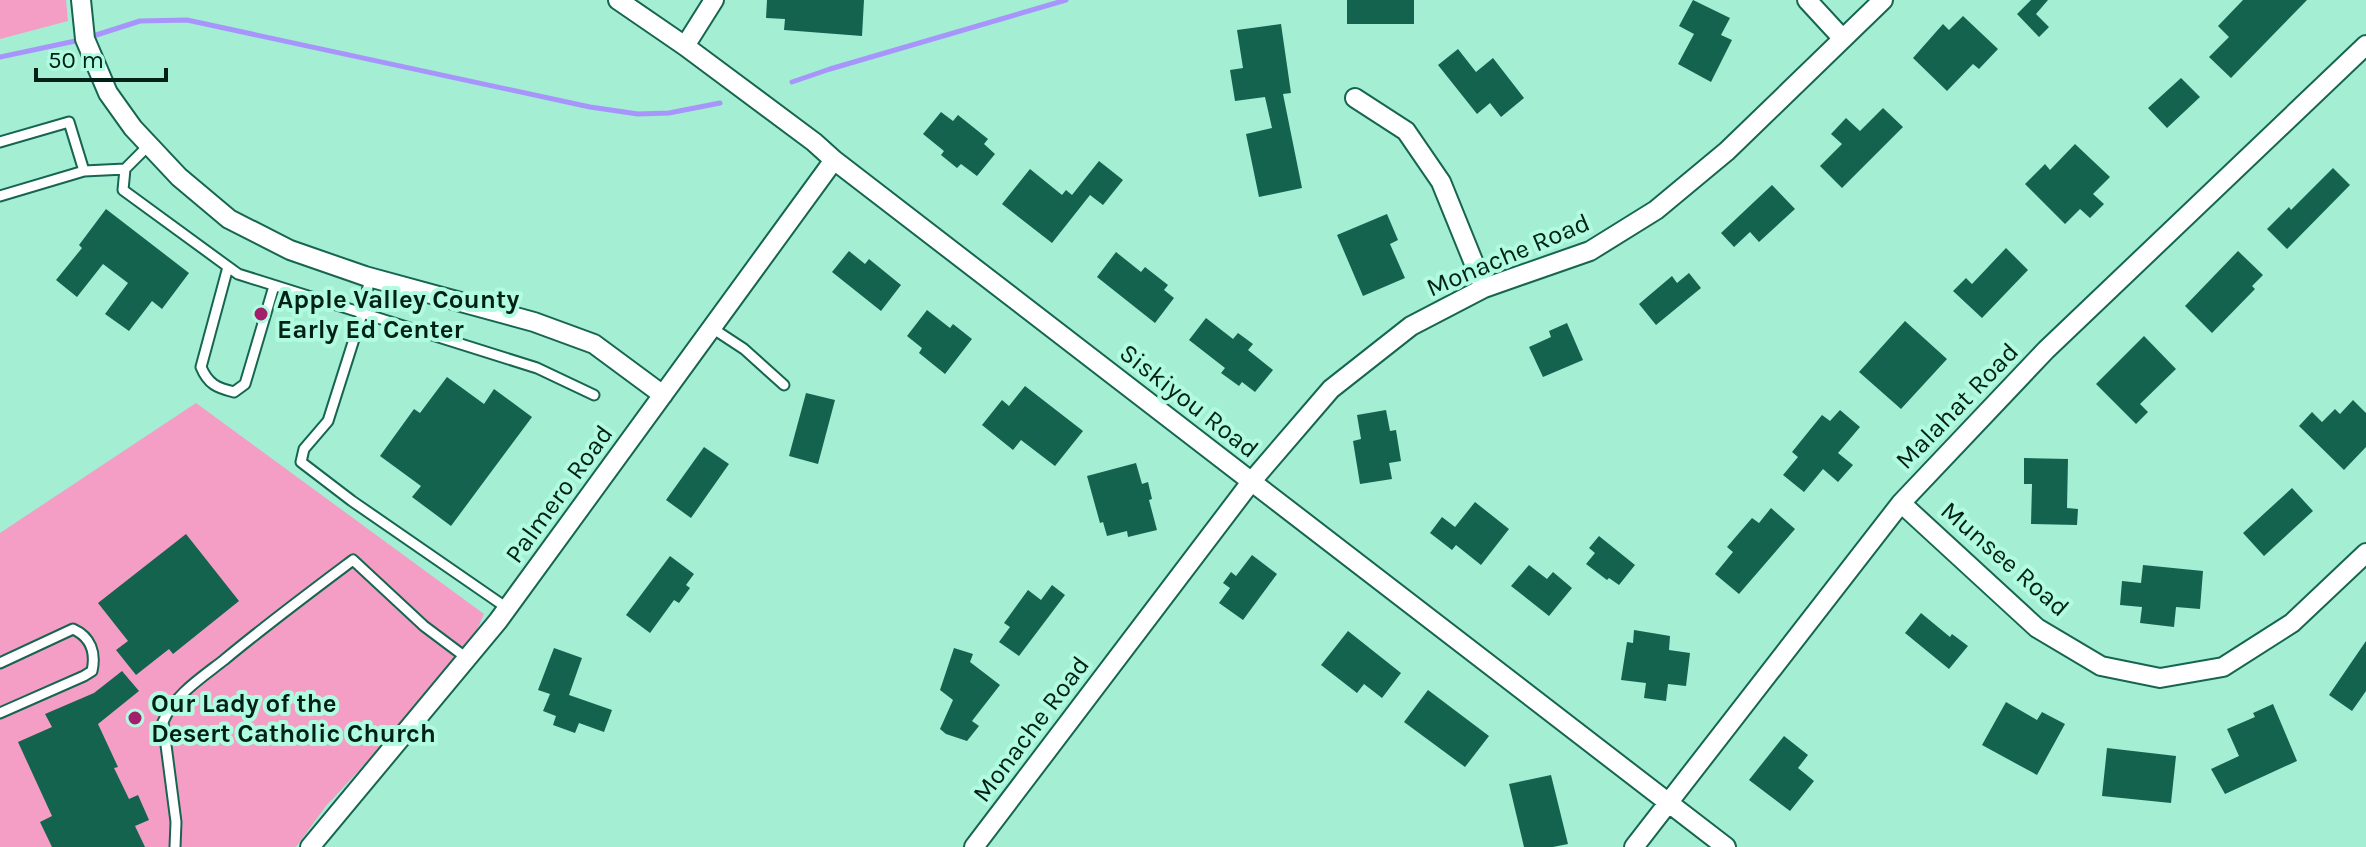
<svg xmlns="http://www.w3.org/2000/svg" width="2366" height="847" viewBox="0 0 2366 847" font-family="Karla,sans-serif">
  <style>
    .green { fill: #f49dc5 }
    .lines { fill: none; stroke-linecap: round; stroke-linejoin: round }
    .stream { stroke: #a895fb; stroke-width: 5 }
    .building { fill: #13634f }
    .service-casing { stroke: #166551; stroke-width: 13 }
    .minor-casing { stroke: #166551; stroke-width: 22 }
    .service { stroke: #fff; stroke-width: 9 }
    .minor { stroke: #fff; stroke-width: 18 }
    .poi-dot { fill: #a31f6c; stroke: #b1fbe1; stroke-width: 3 }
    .labels { text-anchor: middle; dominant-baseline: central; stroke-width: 8; stroke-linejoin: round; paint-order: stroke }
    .street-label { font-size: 26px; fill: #012017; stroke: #b1fbe1 }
    .poi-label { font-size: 26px; font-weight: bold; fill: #012017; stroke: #b1fbe1; text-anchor: start }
  </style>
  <rect width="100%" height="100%" fill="#a4eed4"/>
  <path class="green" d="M0,0H66L68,21L0,39Z
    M196,403L484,614L472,641L387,740L326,806L296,847H0V533Z"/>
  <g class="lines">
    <path class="stream" d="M90,37L140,21L187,20L590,107L638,114L669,113L720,103
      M0,57L80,40
      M792,82L830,69L1066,0"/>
  </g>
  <path class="building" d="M767,0H864L862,36L784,30L785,19L766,18Z
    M1347,0H1414V24H1347Z
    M1693,0L1730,18L1721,35L1732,40L1711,82L1678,64L1694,34L1679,26Z
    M2031,0H2048L2036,14L2049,27L2039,37L2017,14Z
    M2243,0H2307L2231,78L2209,57L2229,37L2218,26Z
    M1963,16L1998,49L1979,69L1973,64L1947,91L1913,58L1943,24L1949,30Z
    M1281,24L1291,93L1283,94L1302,188L1259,197L1246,134L1272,128L1265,97L1235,101L1230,70L1243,68L1237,30Z
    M1458,49L1476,72L1493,58L1524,98L1501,117L1490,103L1477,114L1438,65Z
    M2181,78L2200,97L2167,128L2148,108Z
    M1883,108L1903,127L1842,188L1820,166L1842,144L1831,134L1846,118L1860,131Z
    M941,112L953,121L958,115L988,139L984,144L995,154L977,176L961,164L957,168L941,155L944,151L923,134Z
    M2075,144L2110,177L2093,194L2104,204L2090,218L2080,209L2065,224L2025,184L2045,164L2050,170Z
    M1099,161L1123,180L1103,205L1090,195L1052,243L1002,204L1030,169L1062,195L1066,190L1072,195Z
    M2333,168L2350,185L2287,249L2267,229L2289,207L2291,210Z
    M1772,185L1795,209L1759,242L1750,232L1734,247L1721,233Z
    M106,209L189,273L162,309L152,301L129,331L105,314L128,283L103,264L77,297L56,280L82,248L79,245Z
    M1387,214L1398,240L1390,244L1405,278L1363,296L1337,235Z
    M2006,248L2028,270L1982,318L1953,291L1966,278L1972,284Z
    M849,251L865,264L869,259L901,285L881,311L832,272Z
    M2238,251L2263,275L2252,286L2255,289L2212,333L2185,306Z
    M1116,252L1141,272L1145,267L1168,285L1164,290L1174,298L1155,323L1097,277Z
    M1689,273L1701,288L1656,325L1639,304L1672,276L1677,283Z
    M927,310L950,328L953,324L972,339L945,374L919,353L922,348L907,336Z
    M1206,318L1233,339L1238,333L1253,344L1248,350L1273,370L1255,392L1242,382L1239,386L1221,373L1225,368L1189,340Z
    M1905,321L1947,359L1901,409L1859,372Z
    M1567,323L1583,360L1543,377L1529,347L1551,337L1549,331Z
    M2144,336L2176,369L2140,404L2148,412L2136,424L2096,384Z
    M447,377L484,404L494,389L532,417L451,526L412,497L421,486L380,456L414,409L420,413Z
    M1025,386L1083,431L1055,466L1021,440L1013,450L982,425L1002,400L1009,406Z
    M806,393L835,400L818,464L789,456Z
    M2353,400L2366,413V447L2344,470L2299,426L2312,412L2322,422L2335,409L2340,414Z
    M1386,410L1390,431L1396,430L1401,461L1389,463L1392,479L1360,484L1353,441L1361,439L1357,415Z
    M1840,410L1860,427L1838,453L1853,465L1838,482L1823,469L1804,492L1783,475L1798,457L1792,452L1822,415L1830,421Z
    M704,447L729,464L691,518L666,500Z
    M2024,458L2068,459L2067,508L2078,509L2077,525L2031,524L2032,484H2024Z
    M1136,463L1142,484L1148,482L1152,499L1149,500L1157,530L1128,537L1127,531L1107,536L1103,522L1100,523L1087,476Z
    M2292,488L2313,511L2264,556L2243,533Z
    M1475,502L1509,529L1481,565L1456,545L1452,550L1430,533L1442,517L1455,527Z
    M1771,508L1795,529L1739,594L1715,574L1733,552L1727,547L1752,518L1759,523Z
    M186,534L239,601L173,654L169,649L136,675L116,650L128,641L98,603Z
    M1599,536L1635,565L1619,585L1609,578L1607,580L1586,564L1595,553L1589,548Z
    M1252,555L1277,574L1243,620L1219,603L1230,588L1223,583L1231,572L1236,576Z
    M670,556L694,574L686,585L690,588L679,603L674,600L650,633L626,615Z
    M1529,565L1547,579L1553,572L1572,588L1549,616L1511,586Z
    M2143,565L2203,571L2200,609L2176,607L2174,627L2140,623L2142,607L2120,605L2122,581L2141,583Z
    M1052,585L1065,595L1019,656L999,642L1010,627L1004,623L1028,590L1041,600Z
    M1921,613L1950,637L1952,634L1968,646L1949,669L1905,633Z
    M1634,630L1670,636L1669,650L1690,653L1686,686L1668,684L1666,701L1644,698L1646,683L1621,680L1627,642L1633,643Z
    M1348,631L1401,673L1382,698L1364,684L1357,693L1321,665Z
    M2366,641V691L2352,711L2329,695Z
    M554,648L582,658L569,695L612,710L604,732L579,723L575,733L553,725L556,716L543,711L550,694L538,690Z
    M954,648L973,654L970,662L1000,685L972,721L979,726L967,741L946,734L940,729L953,700L940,690Z
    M122,671L139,691L98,724L118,767L114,768L129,799L138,795L149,820L135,826L145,847H52L40,822L52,816L18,742L52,727L45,714L94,693Z
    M1428,690L1489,736L1465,767L1404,722Z
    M2006,702L2037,720L2042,712L2065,724L2037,775L1982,745Z
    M2273,704L2297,761L2225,794L2211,769L2239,756L2227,729L2255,717L2253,713Z
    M1784,736L1808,755L1798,768L1814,781L1790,811L1749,780Z
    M2107,748L2176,756L2171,803L2102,796Z
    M1551,775L1568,844L1553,847H1524L1509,784Z"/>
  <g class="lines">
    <defs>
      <path id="service" d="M0,142L69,122L84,171
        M149,145L125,169L123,190L238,274L537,368L594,395
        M0,196L84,171L125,169
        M228,267L201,367C208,384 217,388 234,392L245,384L274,286
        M370,278L362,314L328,421L304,449L301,462L352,501L507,608
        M712,328L744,349L784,385
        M0,663L73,629C91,637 96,653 92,671L84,676L0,713
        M175,847L176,822L163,722C174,695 201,678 224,660C266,625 309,593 353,560L424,626L468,659"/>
      <path id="minor" d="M81,0L85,39L108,93L133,128L179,177L229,219L290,250L365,276L534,322L594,344L663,395
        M618,0L685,46L814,142L834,160L1726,847
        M1807,0L1843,39
        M685,46L714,0
        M1355,98L1406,131L1441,182L1484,288
        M1901,503L2037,628L2101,666L2160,678L2223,667L2292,623L2366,553
        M310,847L498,621L834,160
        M974,847L1251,482L1331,389L1411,326L1484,288L1590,251L1656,210L1727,151L1883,0
        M1634,847L1901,503L2046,350L2366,45"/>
    </defs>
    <use href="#service" class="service-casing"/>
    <use href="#minor" class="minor-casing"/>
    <use href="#service" class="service"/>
    <use href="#minor" class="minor"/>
  </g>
  <g class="poi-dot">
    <circle cx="261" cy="314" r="8"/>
    <circle cx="135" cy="718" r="8"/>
  </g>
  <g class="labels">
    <g class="street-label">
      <text transform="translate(1508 255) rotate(-23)">Monache Road</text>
      <text transform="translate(1189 401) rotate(38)">Siskiyou Road</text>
      <text transform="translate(1957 406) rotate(-46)">Malahat Road</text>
      <text transform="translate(559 494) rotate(-54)">Palmero Road</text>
      <text transform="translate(2005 559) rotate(41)">Munsee Road</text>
      <text transform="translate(1031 729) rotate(-53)">Monache Road</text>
    </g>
    <g class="poi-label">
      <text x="277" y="299">Apple Valley County<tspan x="277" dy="30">Early Ed Center</tspan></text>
      <text x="151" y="703">Our Lady of the<tspan x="151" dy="30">Desert Catholic Church</tspan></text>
    </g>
  </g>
  <path d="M36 68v12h130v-12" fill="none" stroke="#012017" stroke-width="4"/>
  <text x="48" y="68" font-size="24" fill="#012017" stroke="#b1fbe1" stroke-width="6" paint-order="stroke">50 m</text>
</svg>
